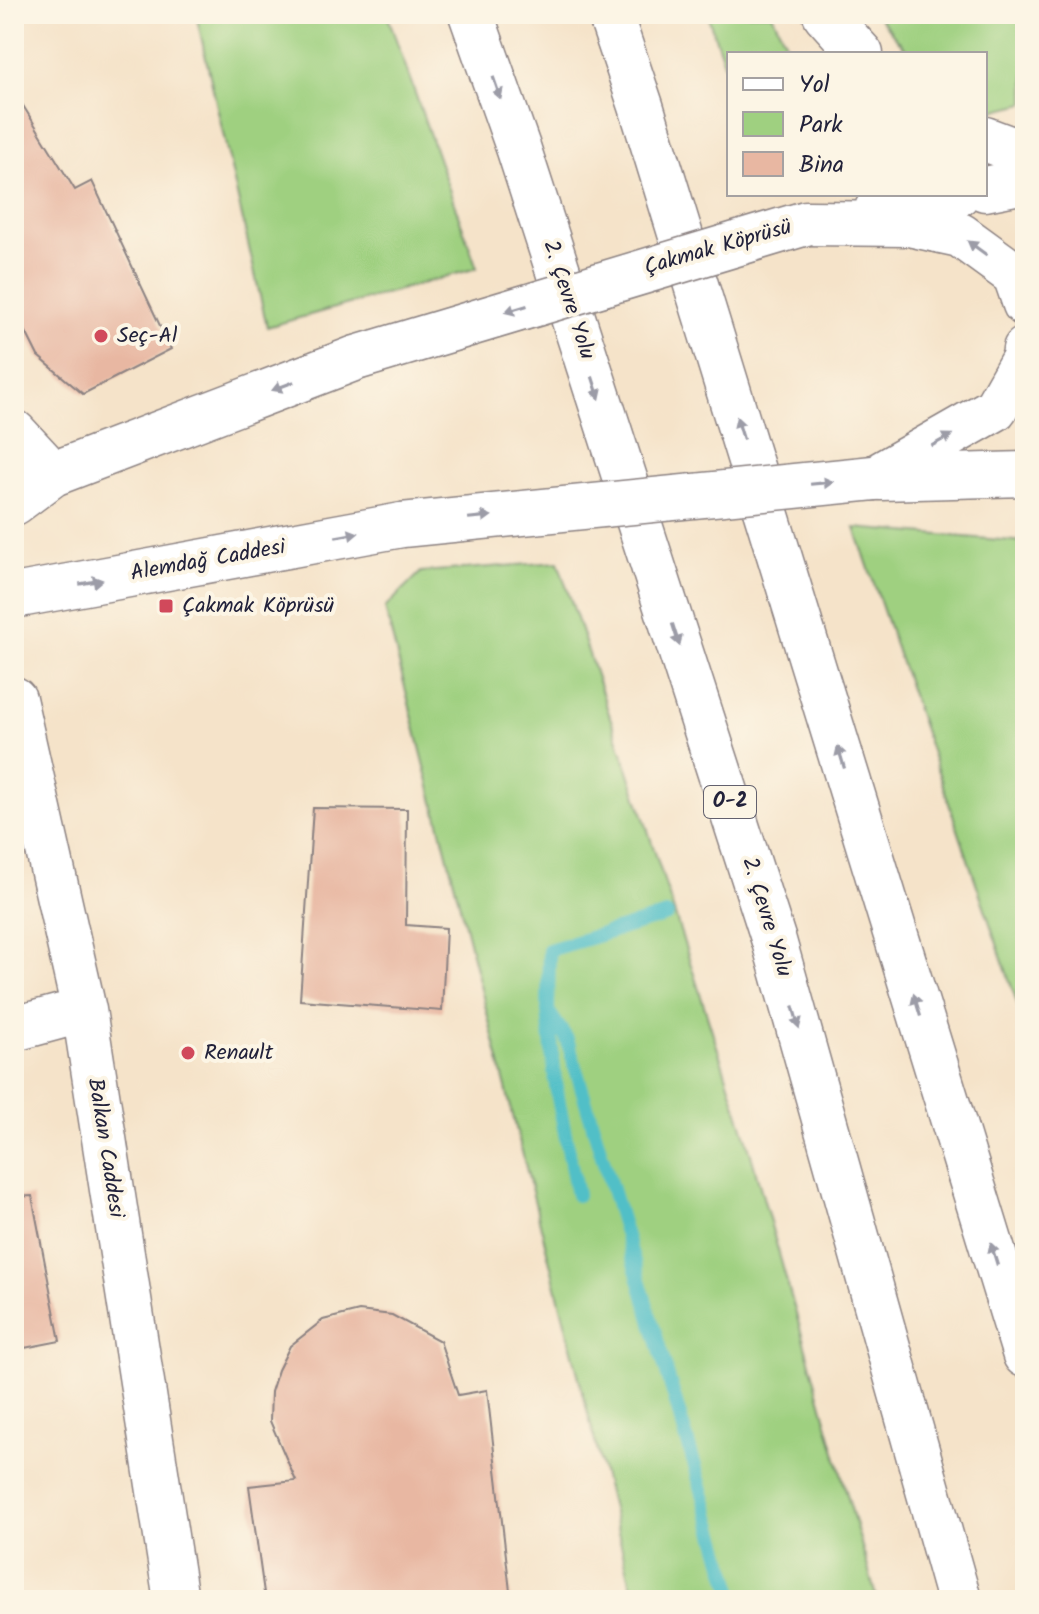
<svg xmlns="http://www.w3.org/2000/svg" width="1039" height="1614" viewBox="0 0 1039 1614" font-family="Kalam,sans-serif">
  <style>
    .green { fill: #9fd080; stroke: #60795e; stroke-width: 2 }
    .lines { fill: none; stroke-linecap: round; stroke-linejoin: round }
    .stream { stroke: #51bfc7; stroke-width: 14 }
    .building { fill: #e8b7a2 }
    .minor-casing { stroke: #8c8282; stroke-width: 47 }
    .major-casing { stroke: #8c8282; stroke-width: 47 }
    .highway-casing { stroke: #8c8282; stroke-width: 47 }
    .minor { stroke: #fff; stroke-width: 44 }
    .major { stroke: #fff; stroke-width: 44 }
    .highway { stroke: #fff; stroke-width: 44 }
    .major-bridge-casing { stroke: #8c8282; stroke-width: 47; stroke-linecap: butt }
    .major-bridge { stroke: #fff; stroke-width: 44 }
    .oneway { fill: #9c9ca7 }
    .poi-dot { fill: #d1495b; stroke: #fcf5e5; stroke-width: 3 }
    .labels { text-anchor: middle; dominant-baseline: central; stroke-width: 8; stroke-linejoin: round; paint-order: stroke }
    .shield { fill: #fcf5e5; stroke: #63616e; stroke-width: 2 }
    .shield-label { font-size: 20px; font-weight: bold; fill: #22223b }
    .street-label { font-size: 22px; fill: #22223b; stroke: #fcf5e5 }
    .poi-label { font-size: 22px; fill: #22223b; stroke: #fcf5e5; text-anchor: start }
  </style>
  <rect width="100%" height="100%" fill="#fcf5e5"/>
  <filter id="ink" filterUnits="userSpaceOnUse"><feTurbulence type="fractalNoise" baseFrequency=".0125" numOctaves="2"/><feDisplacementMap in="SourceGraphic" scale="16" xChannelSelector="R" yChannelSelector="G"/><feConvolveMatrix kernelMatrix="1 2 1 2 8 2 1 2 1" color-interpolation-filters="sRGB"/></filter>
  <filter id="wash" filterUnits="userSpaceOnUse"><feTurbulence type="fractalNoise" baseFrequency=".006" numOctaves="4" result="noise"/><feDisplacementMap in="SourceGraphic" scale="32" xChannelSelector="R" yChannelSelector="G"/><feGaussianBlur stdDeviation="1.8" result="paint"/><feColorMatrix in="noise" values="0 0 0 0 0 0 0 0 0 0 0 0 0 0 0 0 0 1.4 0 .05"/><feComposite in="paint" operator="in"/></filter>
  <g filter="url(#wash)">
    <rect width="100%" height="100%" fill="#f5e3c9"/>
    <path class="green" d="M196,14H387L477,268L267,327Z
      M707,14H772L786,43L798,54H729V77Z
      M876,14H1025V103L988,112L985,110V54H910Z
      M855,528L1025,542V1026Z
      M558,562L644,818L746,1137L877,1600H635L385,608L421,572Z"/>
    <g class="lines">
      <path class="stream" d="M548,1011L567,1039L735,1600
        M577,1195L556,1087L548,1011L549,950L667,915"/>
    </g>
    <g id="blocks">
      <path class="building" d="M14,91L75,190L92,181L171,349L83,394L38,356L14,308Z
        M313,808L407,809L406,925L446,928L442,1011L300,1000Z
        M32,1196L60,1341L14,1350V1197Z
        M359,1311L392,1315L440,1341L458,1395L487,1390L511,1600H265L249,1486L296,1481L270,1421L271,1392L278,1370L290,1346L323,1320Z"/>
    </g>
  </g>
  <g filter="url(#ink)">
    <use href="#blocks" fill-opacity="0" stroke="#8c8282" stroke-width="2"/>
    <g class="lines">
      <defs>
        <path id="minor" d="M14,432L53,474
          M14,699L84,1010L176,1600
          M14,1029L84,1010"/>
        <path id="major" d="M985,189L1025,181
          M877,209L958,194
          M806,223L909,224L960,235L1015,275L1025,304
          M874,478L995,409L1024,358L1025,349
          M880,478L1025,474
          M14,503L53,474L356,358
          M14,596L402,525"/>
        <path id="highway" d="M471,14L519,150L774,941L959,1600
          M610,14L641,106L1025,1355
          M825,14L861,54
          M985,139L1025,154"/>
      </defs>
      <use href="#minor" class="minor-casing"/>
      <use href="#major" class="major-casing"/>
      <use href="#highway" class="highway-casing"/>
      <use href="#minor" class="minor"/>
      <use href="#major" class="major"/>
      <use href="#highway" class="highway"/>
      <defs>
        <path id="major-bridge" d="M356,358L806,223
          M402,525L874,478"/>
      </defs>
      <use href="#major-bridge" class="major-bridge-casing"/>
      <use href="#major-bridge" class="major-bridge"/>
    </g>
    <defs><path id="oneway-solid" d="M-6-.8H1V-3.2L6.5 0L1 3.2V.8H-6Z" transform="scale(2)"/></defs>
    <g class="oneway">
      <use href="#oneway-solid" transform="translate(497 88) rotate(71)"/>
      <use href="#oneway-solid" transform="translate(977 248) rotate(-144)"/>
      <use href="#oneway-solid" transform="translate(516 309) rotate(163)"/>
      <use href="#oneway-solid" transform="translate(283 386) rotate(159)"/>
      <use href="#oneway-solid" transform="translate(596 388) rotate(72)"/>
      <use href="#oneway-solid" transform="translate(740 428) rotate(-107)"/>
      <use href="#oneway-solid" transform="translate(942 440) rotate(-29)"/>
      <use href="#oneway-solid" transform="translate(822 483) rotate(-6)"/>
      <use href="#oneway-solid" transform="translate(480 517) rotate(-6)"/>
      <use href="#oneway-solid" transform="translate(347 535) rotate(-10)"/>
      <use href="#oneway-solid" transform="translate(91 582) rotate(-10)"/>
      <use href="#oneway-solid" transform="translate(676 635) rotate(72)"/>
      <use href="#oneway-solid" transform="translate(841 757) rotate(-107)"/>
      <use href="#oneway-solid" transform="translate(917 1005) rotate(-107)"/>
      <use href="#oneway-solid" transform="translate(796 1017) rotate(74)"/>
      <use href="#oneway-solid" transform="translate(994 1254) rotate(-107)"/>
    </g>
  </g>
  <g class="poi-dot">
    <circle cx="101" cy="336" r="8"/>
    <rect x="158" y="598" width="16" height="16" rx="4"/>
    <circle cx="188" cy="1053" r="8"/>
  </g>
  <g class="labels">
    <rect class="shield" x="704" y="786" width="52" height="32" rx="6"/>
    <g class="shield-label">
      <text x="730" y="802">O-2</text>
    </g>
    <g class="street-label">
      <text transform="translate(718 248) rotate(-16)">Çakmak Köprüsü</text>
      <text transform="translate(568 300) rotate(72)">2. Çevre Yolu</text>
      <text transform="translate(208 561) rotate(-10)">Alemdağ Caddesi</text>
      <text transform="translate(766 917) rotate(73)">2. Çevre Yolu</text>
      <text transform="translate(105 1148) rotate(81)">Balkan Caddesi</text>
    </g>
    <g class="poi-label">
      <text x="117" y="336">Seç-Al</text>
      <text x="182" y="606">Çakmak Köprüsü</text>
      <text x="204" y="1053">Renault</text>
    </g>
  </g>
  <rect width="1039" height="1614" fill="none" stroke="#fcf5e5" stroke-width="48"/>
  <rect x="727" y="52" width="260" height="144" fill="#fcf5e5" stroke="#a5a1a1" stroke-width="2"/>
  <rect x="743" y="78" width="40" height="12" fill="#ffffff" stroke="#a5a1a1" stroke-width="2"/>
  <text x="799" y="92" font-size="24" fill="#22223b">Yol</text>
  <rect x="743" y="112" width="40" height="24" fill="#9fd080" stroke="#a5a1a1" stroke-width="2"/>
  <text x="799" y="132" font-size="24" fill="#22223b">Park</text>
  <rect x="743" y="152" width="40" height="24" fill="#e8b7a2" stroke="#a5a1a1" stroke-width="2"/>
  <text x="799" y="172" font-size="24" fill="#22223b">Bina</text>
</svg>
